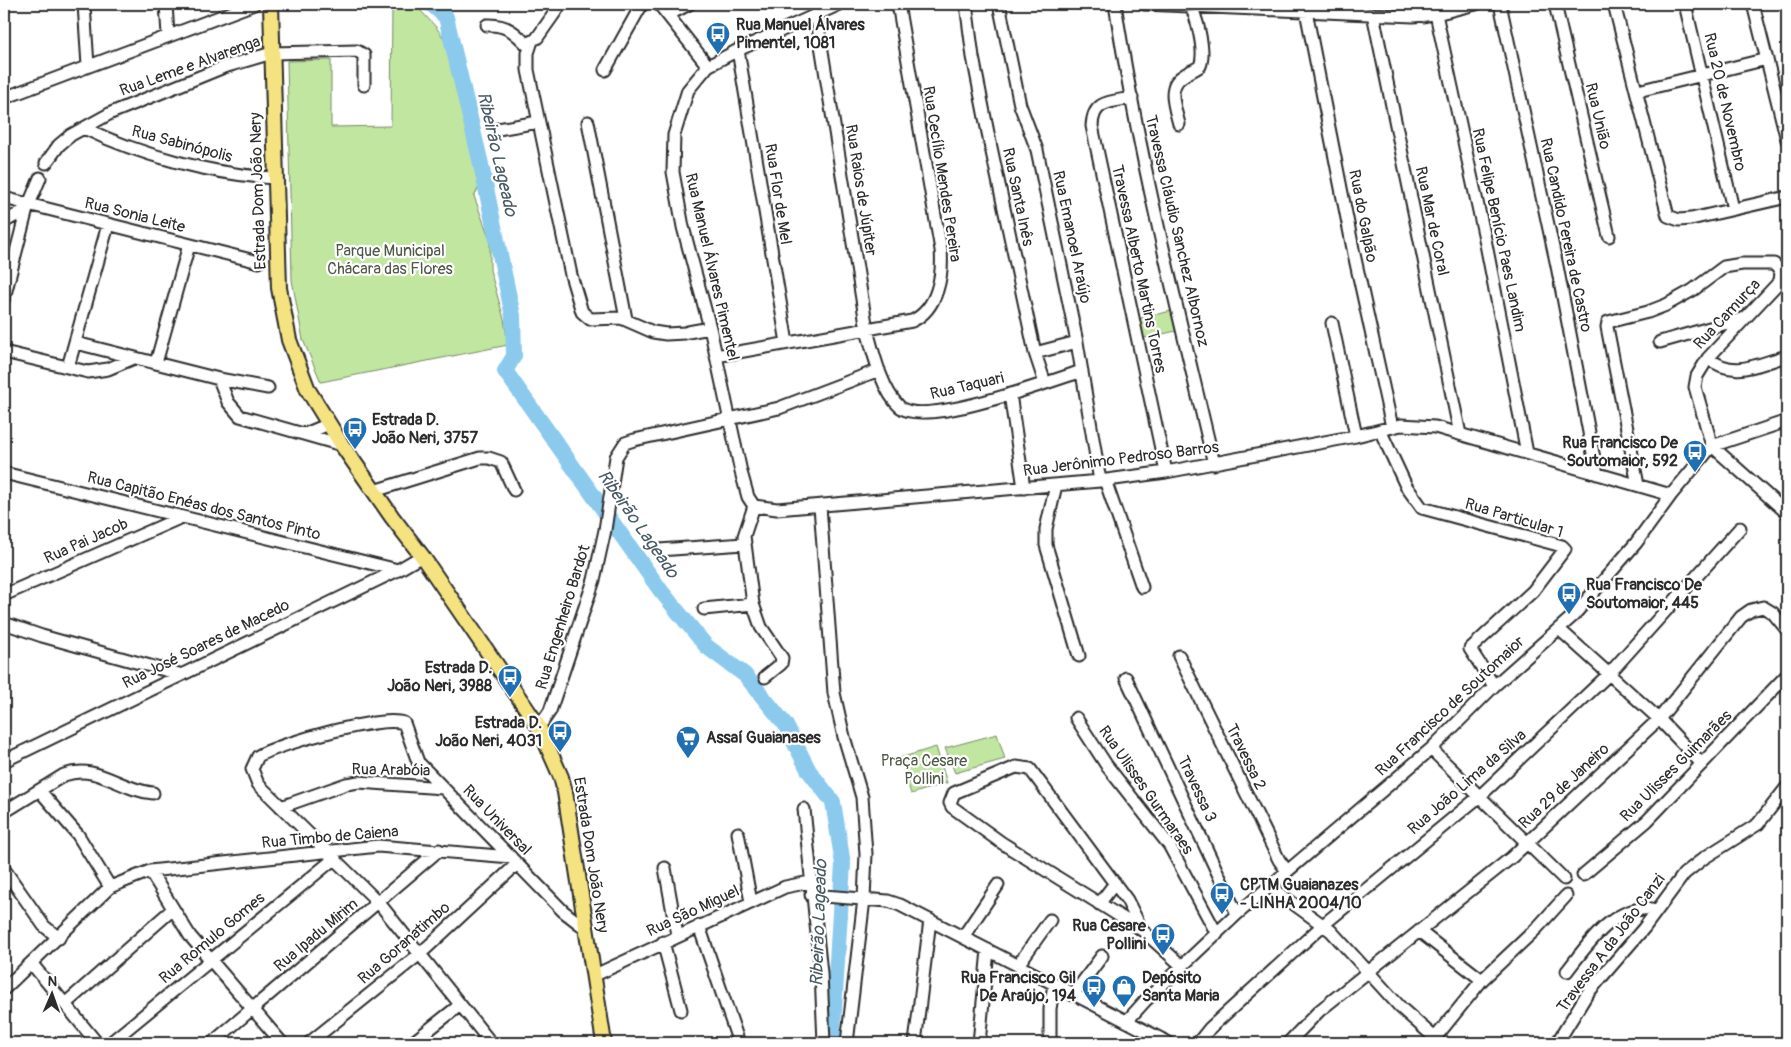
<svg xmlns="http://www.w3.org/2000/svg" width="1791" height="1047" viewBox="0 0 1791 1047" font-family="Pangolin,sans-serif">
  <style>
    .green { fill: #c1e6a0; stroke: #768866 }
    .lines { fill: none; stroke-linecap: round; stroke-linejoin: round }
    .river { stroke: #8bcaec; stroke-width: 16 }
    .minor-casing { stroke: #2b2b2b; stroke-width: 15 }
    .major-casing { stroke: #2b2b2b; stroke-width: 18 }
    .minor { stroke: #fff; stroke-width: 11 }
    .major { stroke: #f5e382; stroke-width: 14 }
    .labels { text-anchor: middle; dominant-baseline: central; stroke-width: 4.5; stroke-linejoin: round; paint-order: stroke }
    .poi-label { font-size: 16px; font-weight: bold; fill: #2b2b2b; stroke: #fff; text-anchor: start }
    .street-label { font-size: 16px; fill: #2b2b2b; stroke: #fff }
    .park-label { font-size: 16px; fill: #505a48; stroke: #fff }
    .water-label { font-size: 18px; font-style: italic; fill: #485b65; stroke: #fff }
  </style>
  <rect width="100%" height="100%" fill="#fff"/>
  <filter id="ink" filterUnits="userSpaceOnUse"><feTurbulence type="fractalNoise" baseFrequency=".02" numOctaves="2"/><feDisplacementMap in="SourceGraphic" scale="10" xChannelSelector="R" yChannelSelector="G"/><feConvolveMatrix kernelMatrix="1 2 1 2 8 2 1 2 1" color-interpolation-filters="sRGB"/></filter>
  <g filter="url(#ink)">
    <path class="green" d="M392,4H410L420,10L436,27L447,43L454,65L461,109L469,142L478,157V172L483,180L474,196L490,240V270L504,319L508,345L321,382L303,340L292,280L287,61L331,60V127L391,126Z
      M1171,311L1176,331L1140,339L1137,319Z
      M997,734L1005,759L955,773L945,748Z
      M936,747L947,783L911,794L900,758Z"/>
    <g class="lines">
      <path class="river" d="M431,4L446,17L480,160L513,316L514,356L505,371L661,591L706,646L745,675L785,724L809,771L833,802L843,864L833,1026L835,1043"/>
      <defs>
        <path id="minor" d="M84,4L88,66
          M166,4L168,35
          M659,4L708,66
          M966,4L973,57L989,138L1035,353L1077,342
          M999,4L1020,105L1037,150L1077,342L1100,481
          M1115,4C1139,159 1178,311 1214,464
          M1144,4L1413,16L1436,14L1476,4
          M1417,4L1424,16
          M1500,4L1557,266L1597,474
          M1555,4L1609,236
          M1614,4L1668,216L1679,220L1691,219L1787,197
          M1685,4L1733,209
          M1753,4L1787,140
          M1306,11L1354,254L1392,427
          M816,14L867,330C873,352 882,391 900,407C924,428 1051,381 1082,371
          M1373,14L1460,434
          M1436,14L1484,234L1527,453
          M668,15L689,4
          M487,25C507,24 516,33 529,47
          M537,38L561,4
          M532,41L528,53V70L571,275L582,312L590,319L621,318L653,332L666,334L685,333
          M738,50L787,343
          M605,70L642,4
          M1638,91L1767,59
          M4,98L254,4
          M1132,98C1111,102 1093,100 1092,126L1166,472
          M588,122L626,319
          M1179,124C1175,108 1166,86 1183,76C1188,72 1195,70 1200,66C1206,53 1197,15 1189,4
          M84,128C139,155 214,175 275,178
          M498,129L538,122
          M46,163L59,145L71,135L111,113L224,67L272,53L357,51L364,55V85
          M4,198L259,262
          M4,222L27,209
          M4,298L27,209L40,178
          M1332,323L1356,436
          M688,332L710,328
          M1660,342L1745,318
          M76,343L219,379L268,388
          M4,352L88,372L108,369L134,358
          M1035,353L1045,383
          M716,356L912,321C938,309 943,275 941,250L898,4
          M1708,358C1734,379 1758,364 1787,356
          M156,363L189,245
          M68,367L108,225
          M219,379L228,402L240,416L342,445
          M1010,394L1024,488
          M1380,430L1406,486L1422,508L1562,546L1565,549L1533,591L1470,649L1494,686
          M305,434L329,424
          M4,473L398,570
          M1105,480L1142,587
          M1056,485L1046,529V545L1079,656
          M1638,485L1607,327L1608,322L1648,312L1666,305L1693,290L1724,267L1742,264H1774L1781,272L1780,281L1708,358L1697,376L1695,387L1712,446L1787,513
          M374,491L480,458H489L501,462L514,490
          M754,506L777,509L1100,481L1166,472L1356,436L1401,425L1435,427L1671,495
          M754,506L748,497L741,472L710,328L683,227L673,172L674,135L688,90L708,66L738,50L840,4
          M754,506L744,536L753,604L761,627L782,658L781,664L765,677
          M820,506L834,693L844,737L862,797L866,854L864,899L847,1043
          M659,550L744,544
          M4,595L182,517
          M704,609L753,604
          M4,623L42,636L179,674
          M1559,629L1659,719L1702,764
          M1179,656L1279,860L1287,871
          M1126,678L1237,914
          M1076,718L1107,766L1169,845L1217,934
          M539,727L550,711L594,580L605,530L616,457L625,443L634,440L779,408L879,370
          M1431,749L1564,879
          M4,761C135,697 266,633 398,570L422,556
          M40,791L78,835L110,887
          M281,807L346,784L359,782L443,788
          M804,809L821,973L824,1043
          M4,812L64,775C98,763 119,790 153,793
          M738,833L751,902
          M665,868L677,935
          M4,869L44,926L59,938
          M150,871L190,936L282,1043
          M1583,875L1647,821L1787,675
          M1269,886L1331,931L1401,1008L1435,1038
          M811,895L888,901L900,905L1169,1043
          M1099,904L1115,883
          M699,926L739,1043
          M1142,930L1127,900L1030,769L1016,767L954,793L950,803L952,807L1002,843L1142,930L1182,966
          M1419,931L1482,980
          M963,937L998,885
          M663,942L681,1010
          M32,964L97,1043
          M1018,965L1050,920
          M1567,971C1589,943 1616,901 1657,910
          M593,976L785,887L810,882
          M4,989L110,887L150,871L378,846L511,857
          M1073,995L1102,956
          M65,1004L173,909
          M1127,1021L1145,1001L1237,914L1431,749L1494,686L1573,616L1636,543L1671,495L1712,446L1787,421
          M4,1042L5,1043
          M110,1043L335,858
          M212,1043L439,850
          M309,1043L421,953L517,864
          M412,1043L460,1005
          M491,1043L379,903L258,784L252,769L258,756C282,743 380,715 404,723L418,762L563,911L585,928
          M915,1043L930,920
          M979,1043L988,950
          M1050,1043V1009L1054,984
          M1198,1043L1210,1028L1323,925L1480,796L1608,675L1740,528
          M1288,1043L1319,1011L1512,857L1659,719L1741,617L1751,610L1763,607L1773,613L1787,630
          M1431,1043L1482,980L1537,928L1566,896
          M1557,1043L1587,994L1644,928L1684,874L1704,858L1758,824L1787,787"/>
        <path id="major" d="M271,4L279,288L289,340L308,390L342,445L392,517L422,556L539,727L561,777L565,792L604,1043"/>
      </defs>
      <use href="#minor" class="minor-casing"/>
      <use href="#major" class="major-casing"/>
      <use href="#minor" class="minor"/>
      <use href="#major" class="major"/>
    </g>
  </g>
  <defs>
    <symbol id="bus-pin" viewBox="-11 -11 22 30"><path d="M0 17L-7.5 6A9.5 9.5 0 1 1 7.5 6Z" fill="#1f6fb2" stroke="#fff"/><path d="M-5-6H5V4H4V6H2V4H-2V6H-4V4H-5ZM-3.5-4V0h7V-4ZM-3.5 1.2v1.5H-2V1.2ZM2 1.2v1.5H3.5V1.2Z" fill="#fff"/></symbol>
    <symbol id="supermarket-pin" viewBox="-11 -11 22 30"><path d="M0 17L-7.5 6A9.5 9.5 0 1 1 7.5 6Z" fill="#1f6fb2" stroke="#fff"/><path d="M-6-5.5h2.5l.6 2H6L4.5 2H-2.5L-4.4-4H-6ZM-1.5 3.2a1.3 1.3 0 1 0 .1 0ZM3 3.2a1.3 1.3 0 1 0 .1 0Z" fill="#fff"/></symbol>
    <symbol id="shop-pin" viewBox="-11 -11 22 30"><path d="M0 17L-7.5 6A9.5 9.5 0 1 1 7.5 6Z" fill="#1f6fb2" stroke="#fff"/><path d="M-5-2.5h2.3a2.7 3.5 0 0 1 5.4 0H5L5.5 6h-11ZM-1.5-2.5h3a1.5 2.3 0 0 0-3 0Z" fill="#fff"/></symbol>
  </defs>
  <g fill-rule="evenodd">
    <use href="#bus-pin" x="704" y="20" width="28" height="38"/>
    <use href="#bus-pin" x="341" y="415" width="28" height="38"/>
    <use href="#bus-pin" x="1681" y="438" width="28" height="38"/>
    <use href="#bus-pin" x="1555" y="580" width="28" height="38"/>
    <use href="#bus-pin" x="496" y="663" width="28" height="38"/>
    <use href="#bus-pin" x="546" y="718" width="28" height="38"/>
    <use href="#supermarket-pin" x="674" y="724" width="28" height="38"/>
    <use href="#bus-pin" x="1208" y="880" width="28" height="38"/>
    <use href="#bus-pin" x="1149" y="921" width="28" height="38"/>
    <use href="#bus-pin" x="1080" y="973" width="28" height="38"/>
    <use href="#shop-pin" x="1110" y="973" width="28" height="38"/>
  </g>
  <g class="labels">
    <g class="poi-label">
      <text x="736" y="25">Rua Manuel Álvares<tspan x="736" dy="18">Pimentel, 1081</tspan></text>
      <text x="372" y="420">Estrada D.<tspan x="372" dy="18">João Neri, 3757</tspan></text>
      <text x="1678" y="443" text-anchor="end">Rua Francisco De<tspan x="1678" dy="18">Soutomaior, 592</tspan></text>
      <text x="1586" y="585">Rua Francisco De<tspan x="1586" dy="18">Soutomaior, 445</tspan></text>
      <text x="492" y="668" text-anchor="end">Estrada D.<tspan x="492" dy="18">João Neri, 3988</tspan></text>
      <text x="542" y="723" text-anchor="end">Estrada D.<tspan x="542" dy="18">João Neri, 4031</tspan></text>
      <text x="706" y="738">Assaí Guaianases</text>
      <text x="1240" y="885">CPTM Guaianazes<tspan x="1240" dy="18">- LINHA 2004/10</tspan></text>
      <text x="1146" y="926" text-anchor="end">Rua Cesare<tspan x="1146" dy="18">Pollini</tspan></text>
      <text x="1076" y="978" text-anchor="end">Rua Francisco Gil<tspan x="1076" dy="18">De Araújo, 194</tspan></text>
      <text x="1142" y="978">Depósito<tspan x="1142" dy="18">Santa Maria</tspan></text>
    </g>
    <g class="street-label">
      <text transform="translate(190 66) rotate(-20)">Rua Leme e Alvarenga</text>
      <text transform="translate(1725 102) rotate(77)">Rua 20 de Novembro</text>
      <text transform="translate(1598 116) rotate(77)">Rua União</text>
      <text transform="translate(182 144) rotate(15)">Rua Sabinópolis</text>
      <text transform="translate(942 174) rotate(81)">Rua Cecílio Mendes Pereira</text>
      <text transform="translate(861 190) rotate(81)">Rua Raios de Júpiter</text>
      <text transform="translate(258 191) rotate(-92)">Estrada Dom João Nery</text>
      <text transform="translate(778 194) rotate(81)">Rua Flor de Mel</text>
      <text transform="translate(1018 197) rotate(78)">Rua Santa Inês</text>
      <text transform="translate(135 215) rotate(14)">Rua Sonia Leite</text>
      <text transform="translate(1363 216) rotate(79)">Rua do Galpão</text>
      <text transform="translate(1432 221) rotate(78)">Rua Mar de Coral</text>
      <text transform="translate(1499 230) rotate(78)">Rua Felipe Benício Paes Landim</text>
      <text transform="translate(1177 231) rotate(77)">Travessa Cláudio Sanchez Albornoz</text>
      <text transform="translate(1566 235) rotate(78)">Rua Candido Pereira de Castro</text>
      <text transform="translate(1072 237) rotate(78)">Rua Emanoel Araújo</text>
      <text transform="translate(712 267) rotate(77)">Rua Manuel Álvares Pimentel</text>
      <text transform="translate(1139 269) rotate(78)">Travessa Alberto Martins Torres</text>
      <text transform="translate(1727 314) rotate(-47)">Rua Camurça</text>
      <text transform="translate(967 386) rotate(-13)">Rua Taquari</text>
      <text transform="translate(1121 459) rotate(-7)">Rua Jerônimo Pedroso Barros</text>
      <text transform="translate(204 506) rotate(14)">Rua Capitão Enéas dos Santos Pinto</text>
      <text transform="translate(1514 518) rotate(17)">Rua Particular 1</text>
      <text transform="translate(86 541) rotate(-24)">Rua Pai Jacob</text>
      <text transform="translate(563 617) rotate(-73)">Rua Engenheiro Bardot</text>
      <text transform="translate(206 644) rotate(-26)">Rua José Soares de Macedo</text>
      <text transform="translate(1450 706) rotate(-43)">Rua Francisco de Soutomaior</text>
      <text transform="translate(1246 757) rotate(64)">Travessa 2</text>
      <text transform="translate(1676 766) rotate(-45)">Rua Ulisses Guimarães</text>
      <text transform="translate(391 770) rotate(1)">Rua Arabóia</text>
      <text transform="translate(1467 782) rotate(-41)">Rua João Lima da Silva</text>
      <text transform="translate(1564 786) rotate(-43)">Rua 29 de Janeiro</text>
      <text transform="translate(1197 789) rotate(65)">Travessa 3</text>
      <text transform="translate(1146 790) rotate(55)">Rua Ulisses Gurmaraes</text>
      <text transform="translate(497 820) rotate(46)">Rua Universal</text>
      <text transform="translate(330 837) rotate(-5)">Rua Timbo de Caiena</text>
      <text transform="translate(591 855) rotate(81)">Estrada Dom João Nery</text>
      <text transform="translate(693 911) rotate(-25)">Rua São Miguel</text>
      <text transform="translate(316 935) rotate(-40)">Rua Ipadu Mirim</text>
      <text transform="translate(212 938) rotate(-40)">Rua Romulo Gomes</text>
      <text transform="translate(404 943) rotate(-41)">Rua Goranatimbo</text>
      <text transform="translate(1611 943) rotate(-53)">Travessa A da João Canzi</text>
    </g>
    <g class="park-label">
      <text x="390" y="251">Parque Municipal<tspan x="390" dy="18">Chácara das Flores</tspan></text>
      <text x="924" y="761">Praça Cesare<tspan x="924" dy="18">Pollini</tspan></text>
    </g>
    <g class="water-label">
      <text transform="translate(497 154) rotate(77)">Ribeirão Lageado</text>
      <text transform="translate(638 524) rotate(55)">Ribeirão Lageado</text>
      <text transform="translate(819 923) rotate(-88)">Ribeirão Lageado</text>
    </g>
  </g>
  <rect width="1791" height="1047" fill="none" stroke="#fff" stroke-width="20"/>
  <rect x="10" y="10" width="1771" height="1027" fill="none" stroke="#2b2b2b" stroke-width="2" filter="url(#ink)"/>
  <g transform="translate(52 994) rotate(2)" stroke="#ffffff" stroke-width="4" paint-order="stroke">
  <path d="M0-4L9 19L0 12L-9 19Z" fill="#2b2b2b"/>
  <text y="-8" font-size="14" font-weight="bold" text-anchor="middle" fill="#2b2b2b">N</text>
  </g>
</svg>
